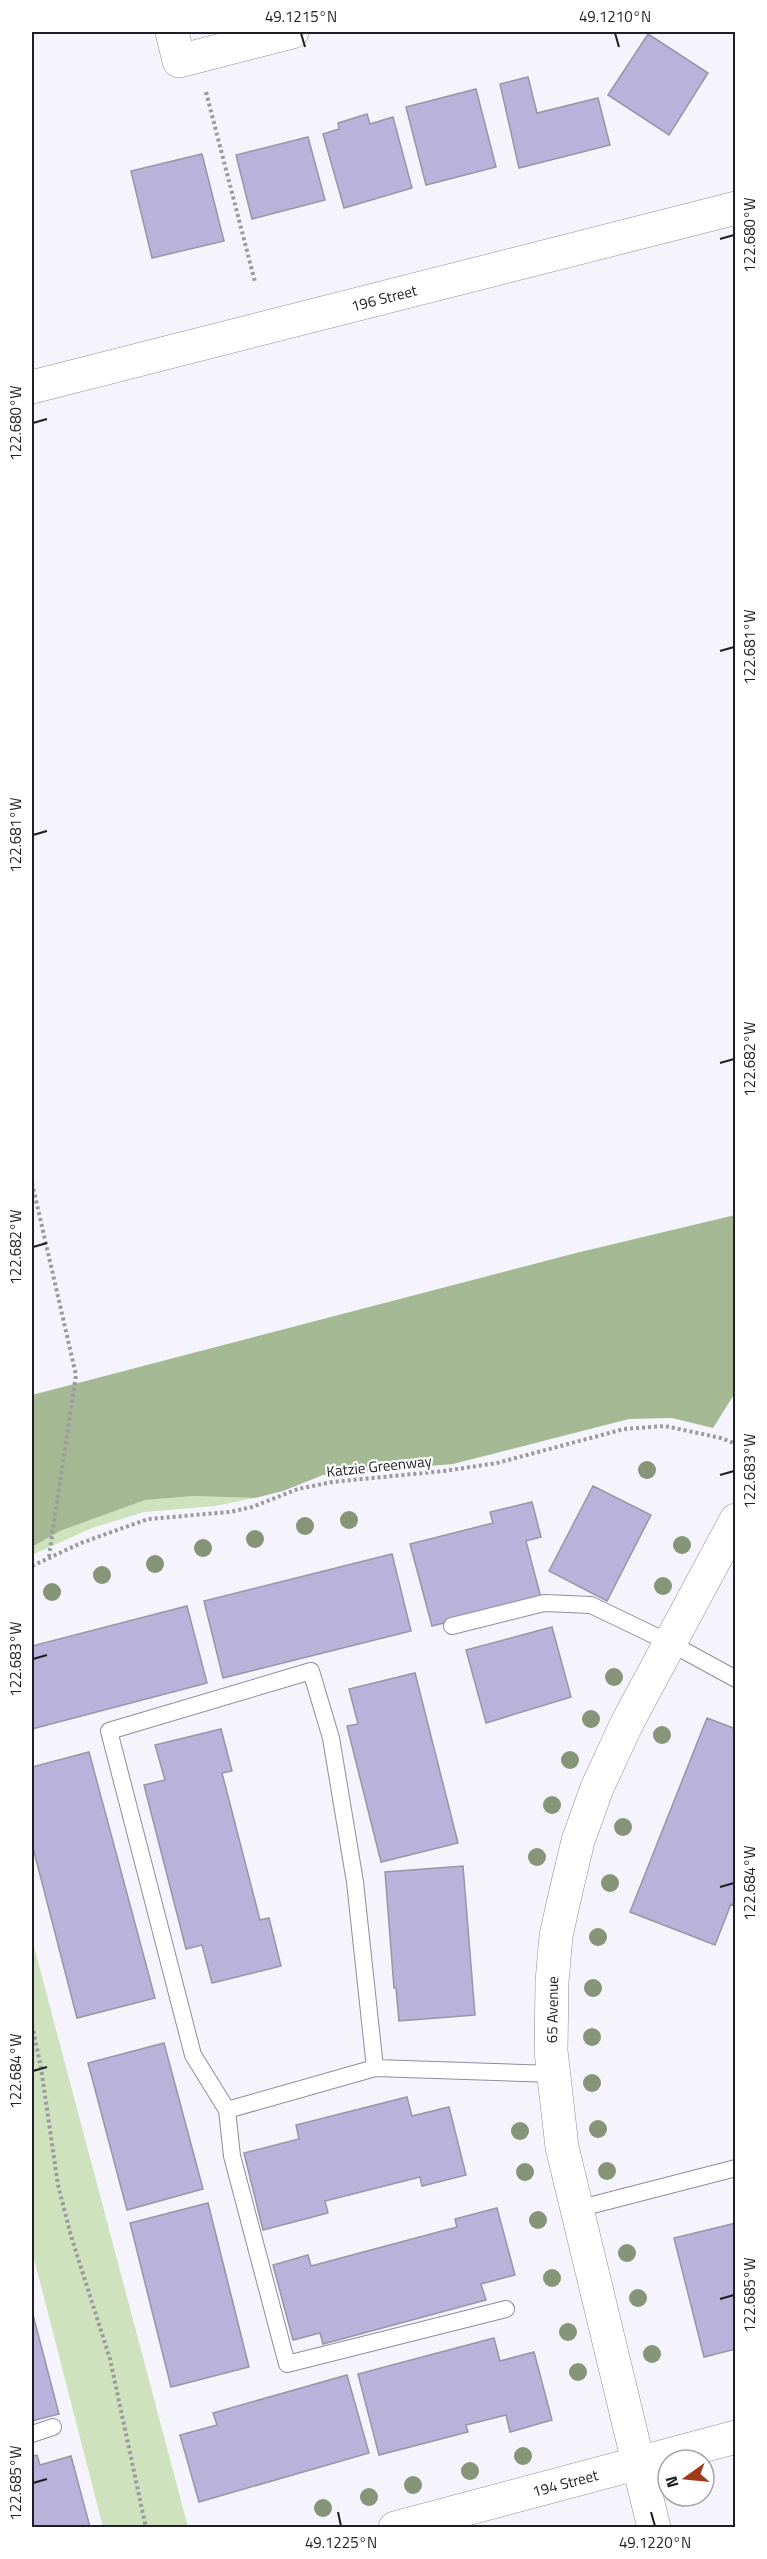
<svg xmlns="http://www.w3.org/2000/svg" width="767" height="2559" viewBox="0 0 767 2559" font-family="'Titillium Web',sans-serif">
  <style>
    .green { fill: #cee2bd }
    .forest { fill: #a4b993 }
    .building { fill: #b9b2da; stroke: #9895a8; stroke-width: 1.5 }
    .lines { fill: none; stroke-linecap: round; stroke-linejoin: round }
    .lane-casing { stroke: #8f8c9f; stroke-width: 18 }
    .street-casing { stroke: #8f8c9f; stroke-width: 34 }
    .secondary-casing { stroke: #8f8c9f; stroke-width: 34 }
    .path { stroke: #9b9aa2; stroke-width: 4; stroke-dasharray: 3 3; stroke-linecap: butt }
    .lane { stroke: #fff; stroke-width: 16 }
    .street { stroke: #fff; stroke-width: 33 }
    .secondary { stroke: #fff; stroke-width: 33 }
    .tree { fill: #869478 }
    .ticks { fill: none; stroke: #1f1e25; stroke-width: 2 }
    .labels { text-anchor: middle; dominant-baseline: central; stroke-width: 4.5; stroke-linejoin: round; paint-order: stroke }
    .street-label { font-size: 15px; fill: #1f1e25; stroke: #fff }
    .neatline { fill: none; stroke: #1f1e25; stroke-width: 2 }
    .ticks-label { font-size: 15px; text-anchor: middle; fill: #1f1e25 }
  </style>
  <rect width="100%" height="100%" fill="#f5f4fc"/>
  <path class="green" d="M194,1496L255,1498L215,1506L144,1512L92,1528L32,1555V1547L60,1531L145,1500Z
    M32,1939L188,2527H103L32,2251Z"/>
  <path class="forest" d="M735,1215V1393L713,1428L672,1418L629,1419L453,1464L323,1475L283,1491L255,1498L194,1496L145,1500L60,1531L32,1547V1395L576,1253Z"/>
  <path class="building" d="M648,34L708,73L669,135L608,95Z
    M528,77L537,113L598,98L610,145L519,168L500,84Z
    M476,89L496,167L426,185L406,107Z
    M367,114L370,124L393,117L412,188L344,208L323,134L339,129L338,123Z
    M308,137L325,200L252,219L236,155Z
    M202,154L224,241L152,258L131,171Z
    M593,1486L651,1515L607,1601L549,1571Z
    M532,1502L541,1537L526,1541L541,1598L432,1626L410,1544L493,1523L490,1512Z
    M392,1554L411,1631L223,1678L204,1601Z
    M187,1606L207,1683L32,1729V1646Z
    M552,1627L571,1697L486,1723L466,1650Z
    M415,1673L458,1843L381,1862L347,1726L358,1724L349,1689Z
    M707,1718L736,1729V1899L733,1905L731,1904L715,1945L630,1912Z
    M221,1729L232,1771L222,1773L260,1920L269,1918L281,1966L212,1983L202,1945L186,1949L144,1785L165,1780L155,1745Z
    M89,1752L155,1998L77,2018L32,1844V1767Z
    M463,1866L475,2015L399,2021L396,1988H394L385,1872Z
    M164,2043L203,2189L127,2210L88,2063Z
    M407,2097L412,2116L449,2107L466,2175L422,2186L420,2177L325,2201L328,2213L263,2230L244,2153L299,2139L296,2125Z
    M208,2203L249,2367L171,2387L130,2223Z
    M497,2208L515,2275L481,2284L486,2300L323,2344L320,2333L293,2340L273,2265L308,2255L311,2266L457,2227L455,2219Z
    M736,2223V2349L704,2357L674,2238Z
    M32,2311L59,2414L32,2421Z
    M494,2338L500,2361L534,2352L552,2420L510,2432L506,2415L466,2425L468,2432L379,2455L358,2374Z
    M347,2375L369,2453L199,2502L180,2435L217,2425L213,2413Z
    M37,2455L40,2465L71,2456L90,2527L32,2528V2456Z"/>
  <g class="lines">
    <defs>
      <path id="lane" d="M452,1626L544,1603L591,1605L670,1643L736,1679
        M227,2110L193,2055L109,1731L311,1671L331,1738L355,1882L375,2068
        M577,2209L736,2168
        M506,2309L287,2364L232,2156L227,2110L375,2068L554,2074
        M32,2434L53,2427"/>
      <g id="street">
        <path d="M172,32L179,61L292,32"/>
        <path id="s1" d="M654,2528L562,2147L551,2051L552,1982L556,1936L566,1891L578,1841L597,1788L627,1723L736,1520"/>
      </g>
      <g id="secondary">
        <path id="s2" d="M32,387L736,208"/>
        <path id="s3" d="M395,2528L736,2437"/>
      </g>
    </defs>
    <use href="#lane" class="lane-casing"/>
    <use href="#street" class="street-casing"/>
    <use href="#secondary" class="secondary-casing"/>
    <path class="path" d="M206,92L255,282
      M32,1183L76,1375L49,1556
      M32,1566L81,1543L148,1519L230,1512L252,1507L298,1489L332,1482L444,1471L497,1463L624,1429L665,1426L721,1438L736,1444
      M32,2025L41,2068L58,2185L71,2236L110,2359L146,2528"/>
    <use href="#lane" class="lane"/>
    <use href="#street" class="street"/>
    <use href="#secondary" class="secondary"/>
  </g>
  <g class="tree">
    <circle cx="647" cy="1470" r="9"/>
    <circle cx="349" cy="1520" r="9"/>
    <circle cx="305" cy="1526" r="9"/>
    <circle cx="255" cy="1539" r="9"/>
    <circle cx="682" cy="1545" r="9"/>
    <circle cx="203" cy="1548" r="9"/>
    <circle cx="155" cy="1564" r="9"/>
    <circle cx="102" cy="1575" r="9"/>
    <circle cx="663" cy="1586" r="9"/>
    <circle cx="52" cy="1592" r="9"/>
    <circle cx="614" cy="1677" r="9"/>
    <circle cx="591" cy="1719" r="9"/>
    <circle cx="662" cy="1735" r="9"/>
    <circle cx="570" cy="1760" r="9"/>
    <circle cx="552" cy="1805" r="9"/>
    <circle cx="623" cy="1827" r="9"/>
    <circle cx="537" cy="1857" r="9"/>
    <circle cx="610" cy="1883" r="9"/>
    <circle cx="598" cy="1937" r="9"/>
    <circle cx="593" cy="1988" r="9"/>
    <circle cx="592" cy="2037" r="9"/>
    <circle cx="592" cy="2083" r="9"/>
    <circle cx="598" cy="2129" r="9"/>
    <circle cx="520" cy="2131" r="9"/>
    <circle cx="607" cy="2171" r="9"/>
    <circle cx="525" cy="2172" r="9"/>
    <circle cx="538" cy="2220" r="9"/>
    <circle cx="627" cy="2253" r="9"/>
    <circle cx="552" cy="2278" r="9"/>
    <circle cx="638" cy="2298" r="9"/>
    <circle cx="568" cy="2332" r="9"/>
    <circle cx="652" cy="2354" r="9"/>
    <circle cx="578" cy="2372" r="9"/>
    <circle cx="523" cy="2456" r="9"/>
    <circle cx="470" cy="2471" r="9"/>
    <circle cx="413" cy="2485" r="9"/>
    <circle cx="369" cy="2497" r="9"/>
    <circle cx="323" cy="2508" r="9"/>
  </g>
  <path class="ticks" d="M301,33L305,47M615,33L619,47M720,239L734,235M33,423L47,419M720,651L734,647M33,835L47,831M720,1063L734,1059M33,1247L47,1243M720,1475L734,1471M33,1659L47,1655M720,1887L734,1883M33,2071L47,2067M720,2299L734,2295M33,2483L47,2479M338,2512L341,2526M651,2512L655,2526"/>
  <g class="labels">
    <g class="street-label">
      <text stroke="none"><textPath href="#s2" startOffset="363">196 Street</textPath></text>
      <text transform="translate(379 1466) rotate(-6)">Katzie Greenway</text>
      <text stroke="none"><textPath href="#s1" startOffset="530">65 Avenue</textPath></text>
      <text stroke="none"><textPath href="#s3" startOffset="176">194 Street</textPath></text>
    </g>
  </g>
  <rect width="767" height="2559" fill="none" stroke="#ffffff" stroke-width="66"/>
  <g transform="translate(686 2478) rotate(255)"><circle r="28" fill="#ffffff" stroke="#a5a5a8" stroke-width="1.5"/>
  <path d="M0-4.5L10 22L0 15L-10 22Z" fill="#a13a19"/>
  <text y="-9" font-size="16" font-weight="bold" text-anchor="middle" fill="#1f1e25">N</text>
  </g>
  <rect x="33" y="33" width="701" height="2493" class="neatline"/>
  <g class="ticks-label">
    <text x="301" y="22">49.1215°N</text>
    <text x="615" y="22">49.1210°N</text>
    <text transform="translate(750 235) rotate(-90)" y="5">122.680°W</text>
    <text transform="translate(16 423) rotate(-90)" y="5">122.680°W</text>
    <text transform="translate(750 647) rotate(-90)" y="5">122.681°W</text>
    <text transform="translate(16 835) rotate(-90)" y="5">122.681°W</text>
    <text transform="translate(750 1059) rotate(-90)" y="5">122.682°W</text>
    <text transform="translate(16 1247) rotate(-90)" y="5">122.682°W</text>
    <text transform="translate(750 1471) rotate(-90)" y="5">122.683°W</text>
    <text transform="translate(16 1659) rotate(-90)" y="5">122.683°W</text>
    <text transform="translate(750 1883) rotate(-90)" y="5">122.684°W</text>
    <text transform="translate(16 2071) rotate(-90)" y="5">122.684°W</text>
    <text transform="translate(750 2295) rotate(-90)" y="5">122.685°W</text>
    <text transform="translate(16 2483) rotate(-90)" y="5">122.685°W</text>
    <text x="341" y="2548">49.1225°N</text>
    <text x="655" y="2548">49.1220°N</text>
  </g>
</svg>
